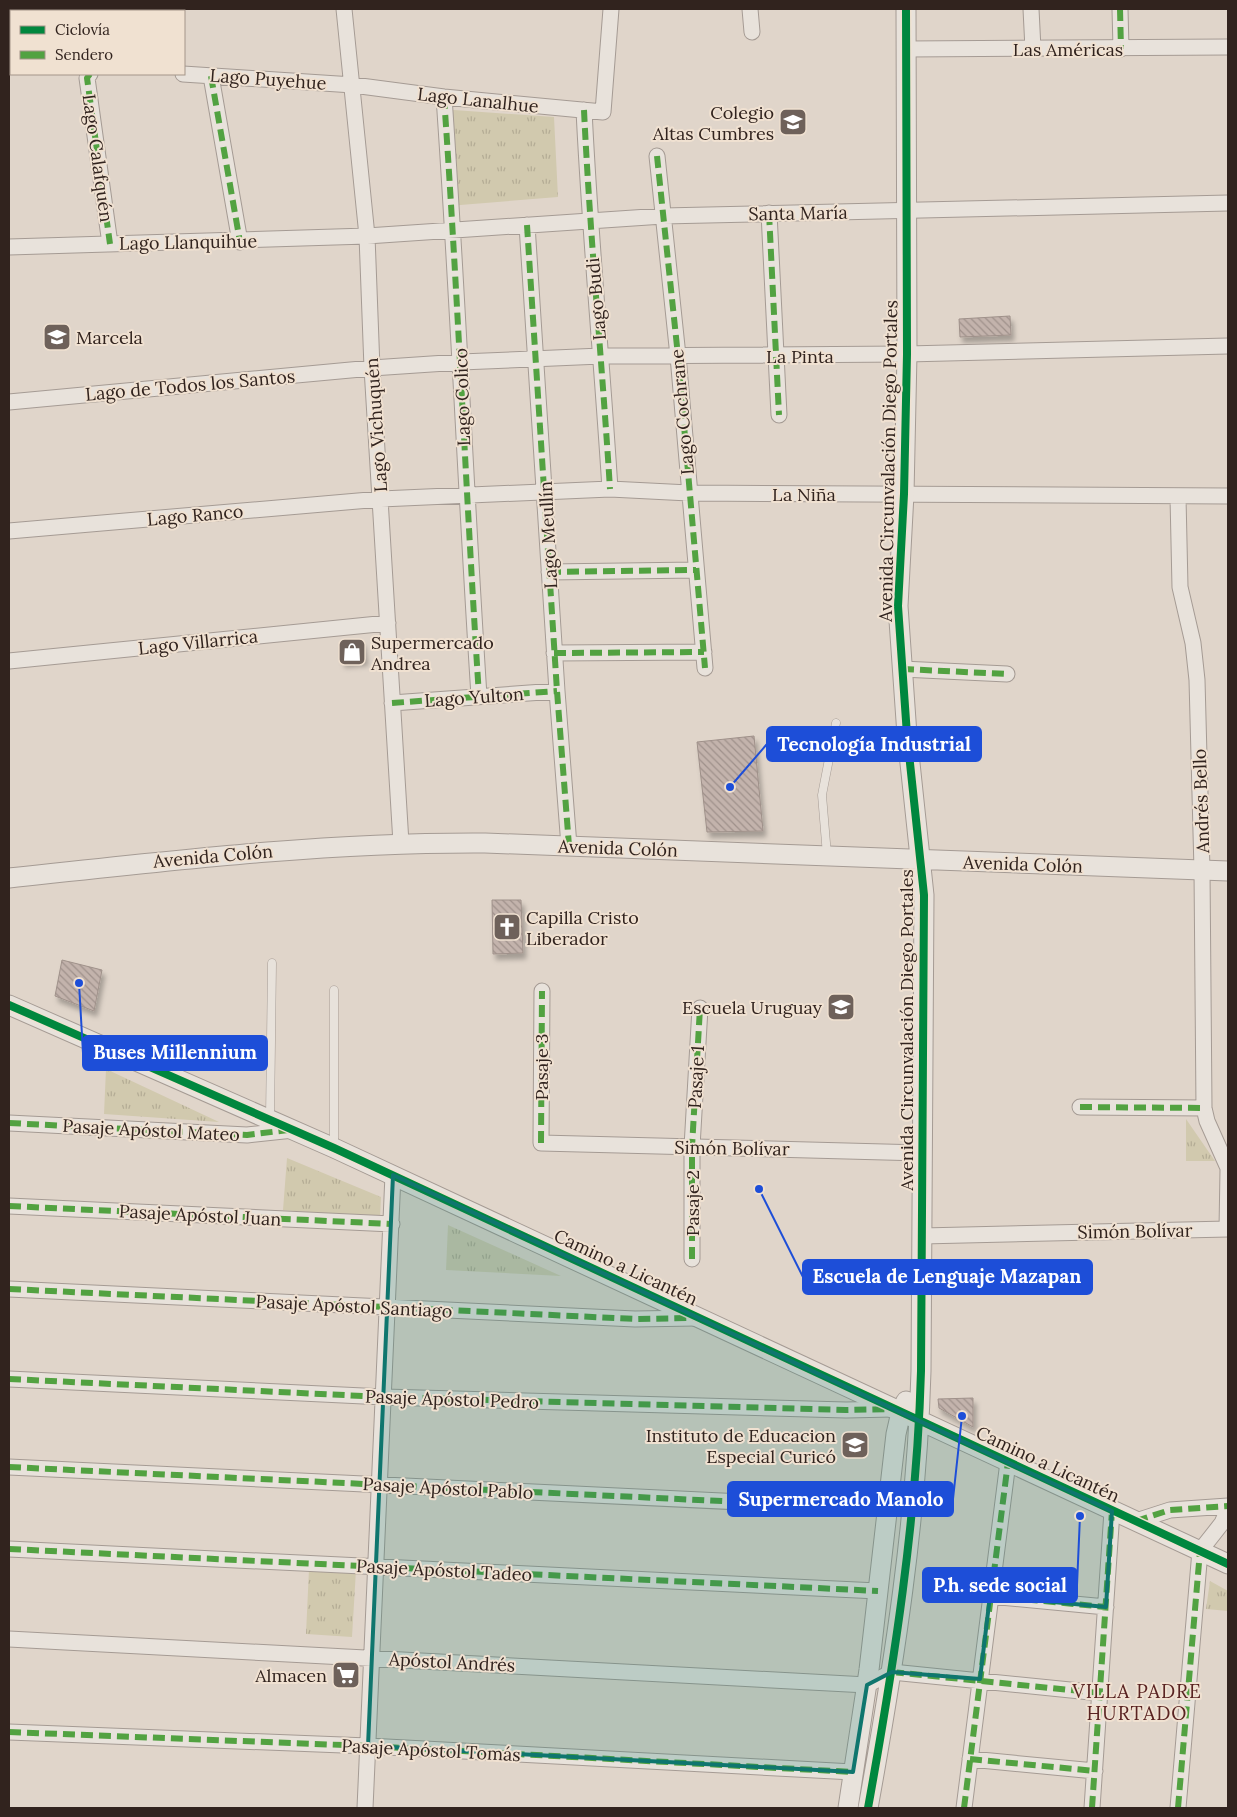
<svg xmlns="http://www.w3.org/2000/svg" width="1237" height="1817" viewBox="0 0 1237 1817" font-family="Lora,serif">
  <style>
    .grass { fill: url(#grass-tufts) }
    .building { fill: url(#building-back-hatch); stroke: #9f918a; filter: url(#shadow) }
    .lines { fill: none; stroke-linecap: round; stroke-linejoin: round }
    .service-casing { stroke: #a59b94; stroke-width: 9 }
    .minor-casing { stroke: #a59b94; stroke-width: 17 }
    .tertiary-casing { stroke: #a59b94; stroke-width: 21 }
    .service { stroke: #e8e2db; stroke-width: 8 }
    .minor { stroke: #e8e2db; stroke-width: 15 }
    .tertiary { stroke: #e8e2db; stroke-width: 19 }
    .quiet { stroke: #52a241; stroke-width: 6; stroke-dasharray: 12 6; stroke-linecap: butt }
    .cycleway-casing { stroke: #f0e1d1; stroke-width: 11 }
    .cycleway { stroke: #00873e; stroke-width: 8 }
    .marked { fill: #0f766e; fill-opacity: 0.2; stroke: #0f766e; stroke-width: 4; stroke-linejoin: round }
    .labels { text-anchor: middle; dominant-baseline: central; stroke-width: 4; stroke-linejoin: round; paint-order: stroke }
    .street-label { font-size: 18px; fill: #31231e; stroke: #f0e1d1 }
    .poi-label { font-size: 18px; fill: #31231e; stroke: #f0e1d1; text-anchor: end }
    .neighbourhood-label { font-size: 19px; letter-spacing: 1px; fill: #592322; stroke: #f0e1d1 }
    .leader { fill: none; stroke: #1d4ed8; stroke-width: 2 }
    .callout-dot { fill: #1d4ed8; stroke: #f0e1d1; stroke-width: 2 }
    .callout { fill: #1d4ed8; stroke: #1d4ed8; stroke-width: 2 }
    .callout-label { font-size: 19px; text-anchor: middle; font-weight: bold; fill: #fff }
  </style>
  <defs>
    <pattern id="grass-tufts" width="24" height="20" patternUnits="userSpaceOnUse" patternTransform="scale(1.25)"><rect width="24" height="20" fill="#d1c9ae"/><path d="M3 7l-1-3M5 7V3M7 7l1-3M15 17l-1-3M17 17v-4M19 17l1-3" fill="none" stroke="#b4ac95"/></pattern>
    <pattern id="building-back-hatch" width="6" height="6" patternUnits="userSpaceOnUse" patternTransform="scale(1.25)"><rect width="6" height="6" fill="#c3b3ac"/><path d="M-1 5l2 2M0 0l6 6M5-1l2 2" fill="none" stroke="#9f918b"/></pattern>
    <filter id="shadow"><feDropShadow dx="3" dy="5.5" stdDeviation="2.5" flood-color="#0004"/></filter>
  </defs>
  <rect width="100%" height="100%" fill="#e0d5ca"/>
  <path class="grass" d="M440,109L554,117L558,197L448,206Z
    M106,1069L219,1122L104,1114Z
    M1186,1119L1215,1161H1186Z
    M287,1158L381,1197L380,1218L283,1210Z
    M448,1225L561,1276L446,1270Z
    M309,1569L356,1570L352,1637L306,1634Z
    M1210,1581L1228,1591V1611L1206,1609Z"/>
  <path class="building" d="M1010,316L1011,335L960,337L959,319Z
    M362,641L365,660L342,662L340,643Z
    M754,736L763,831L707,832L697,742Z
    M492,900H521L523,953L493,954Z
    M62,960L102,970L94,1011L55,996Z
    M973,1398V1427L939,1408L938,1399Z"/>
  <g class="lines">
    <defs>
      <path id="service" d="M827,855L822,795L836,723
        M334,990V1148
        M270,1119L272,963"/>
      <path id="minor" d="M344,9L367,236L372,368L401,843
        M750,9L752,32
        M1031,9L1033,49
        M1120,9L1121,49
        M104,11V9
        M907,49L1228,47
        M9,60L11,61
        M90,74L87,78L110,244
        M183,74L353,85L444,97L603,112L611,9
        M211,76L240,242
        M444,97C458,297 466,497 479,696
        M584,110C590,236 602,362 610,489
        M657,156L678,356L705,668
        M769,213L779,415
        M527,225L557,691L569,846
        M9,247L367,236L663,216L1228,203
        M9,402L372,368L461,362L601,356L907,354L1228,346
        M1178,497L1180,587L1193,643L1197,680L1202,870L1204,1108L1207,1121L1228,1168
        M9,531L381,499L610,489L689,493L1228,496
        M549,572L696,570
        M554,653L704,652
        M9,661L388,623
        M902,669L1007,674
        M392,703L557,691
        M542,991L541,1143L922,1153
        M1080,1107L1204,1108
        M9,1123L247,1135L293,1130
        M9,1206L392,1224
        M1227,1229L1228,1170
        M922,1236L1228,1229
        M692,1259V1147L700,1008
        M9,1289L635,1319L696,1318
        M9,1379L384,1397L846,1410L893,1409
        M9,1467L887,1509
        M1136,1521L1170,1510L1228,1506
        M9,1549L878,1591
        M990,1596L1106,1607
        M9,1639L867,1685L892,1672L1100,1693
        M9,1732L368,1746L853,1772
        M970,1759L1095,1771
        M365,1808L393,1175
        M964,1808L1008,1462
        M1092,1808L1112,1511
        M1178,1808L1200,1551L1222,1523L1228,1509"/>
      <path id="tertiary" d="M9,878C167,861 325,842 485,843L1228,871
        M9,1005L334,1148L1228,1564
        M848,1808L869,1670L896,1434L901,1412L906,1401
        M868,1808C894,1664 917,1518 921,1371L924,895L907,735L898,606L904,494L907,354L906,9"/>
    </defs>
    <use href="#service" class="service-casing"/>
    <use href="#minor" class="minor-casing"/>
    <use href="#tertiary" class="tertiary-casing"/>
    <use href="#service" class="service"/>
    <use href="#minor" class="minor"/>
    <use href="#tertiary" class="tertiary"/>
    <path class="quiet" d="M1120,9L1121,49
      M104,11V9
      M90,74L87,78L110,244
      M211,76L240,242
      M444,97C458,297 466,497 479,696
      M584,110C590,236 602,362 610,489
      M657,156L678,356L705,668
      M769,213L779,415
      M527,225L557,691L569,846
      M549,572L696,570
      M554,653L704,652
      M902,669L1007,674
      M392,703L557,691
      M1080,1107L1204,1108
      M9,1123L247,1135L288,1130
      M541,1143L542,991
      M9,1206L392,1224
      M692,1259V1147L700,1008
      M9,1289L635,1319L693,1318
      M9,1379L384,1397L846,1410L890,1409
      M9,1467L887,1509
      M1136,1521L1170,1510L1228,1506
      M9,1549L878,1591
      M990,1596L1106,1607
      M892,1672L1100,1693
      M9,1732L368,1746L853,1772
      M970,1759L1095,1771
      M964,1808L1008,1462
      M1092,1808L1112,1511
      M1178,1808L1200,1551"/>
    <defs>
      <path id="cycleway" d="M9,1005L334,1148L1228,1564
        M868,1808C894,1664 917,1518 921,1371L924,895L907,735L898,606L904,494L907,354L906,9"/>
    </defs>
    <use href="#cycleway" class="cycleway-casing"/>
    <use href="#cycleway" class="cycleway"/>
  </g>
  <path class="marked" d="M393,1175L1112,1511L1106,1607L990,1596L980,1679L892,1672L867,1685L853,1772L368,1746Z"/>
  <defs>
    <symbol id="school-square" viewBox="-11 -11 22 22"><rect x="-9" y="-9" width="18" height="18" rx="4" fill="#6e615a" stroke="#f0e1d1"/><path d="M0-5L7-2L0 1L-7-2ZM-4 1L0 2.5L4 1V4Q0 6-4 4Z" fill="#fff"/></symbol>
    <symbol id="shop-square" viewBox="-11 -11 22 22"><rect x="-9" y="-9" width="18" height="18" rx="4" fill="#6e615a" stroke="#f0e1d1"/><path d="M-5-2.5h2.3a2.7 3.5 0 0 1 5.4 0H5L5.5 6h-11ZM-1.5-2.5h3a1.5 2.3 0 0 0-3 0Z" fill="#fff"/></symbol>
    <symbol id="church-square" viewBox="-11 -11 22 22"><rect x="-9" y="-9" width="18" height="18" rx="4" fill="#6e615a" stroke="#f0e1d1"/><path d="M-1.2-6h2.4v3.5h3.3v2.4h-3.3V6h-2.4V-.1h-3.3v-2.4h3.3Z" fill="#fff"/></symbol>
    <symbol id="supermarket-square" viewBox="-11 -11 22 22"><rect x="-9" y="-9" width="18" height="18" rx="4" fill="#6e615a" stroke="#f0e1d1"/><path d="M-6-5.5h2.5l.6 2H6L4.5 2H-2.5L-4.4-4H-6ZM-1.5 3.2a1.3 1.3 0 1 0 .1 0ZM3 3.2a1.3 1.3 0 1 0 .1 0Z" fill="#fff"/></symbol>
  </defs>
  <g fill-rule="evenodd">
    <use href="#school-square" x="777" y="106" width="32" height="32"/>
    <use href="#school-square" x="41" y="321" width="32" height="32"/>
    <use href="#shop-square" x="336" y="636" width="32" height="32"/>
    <use href="#church-square" x="491" y="911" width="32" height="32"/>
    <use href="#school-square" x="825" y="991" width="32" height="32"/>
    <use href="#school-square" x="839" y="1429" width="32" height="32"/>
    <use href="#supermarket-square" x="330" y="1659" width="32" height="32"/>
  </g>
  <g class="labels">
    <g class="street-label">
      <text x="1068" y="49">Las Américas</text>
      <text transform="translate(268 79) rotate(4)">Lago Puyehue</text>
      <text transform="translate(478 100) rotate(6)">Lago Lanalhue</text>
      <text transform="translate(98 158) rotate(82)">Lago Calafquén</text>
      <text transform="translate(798 213) rotate(-1)">Santa María</text>
      <text transform="translate(188 242) rotate(-1)">Lago Llanquihue</text>
      <text transform="translate(596 299) rotate(-95)">Lago Budi</text>
      <text x="800" y="356">La Pinta</text>
      <text transform="translate(190 385) rotate(-5)">Lago de Todos los Santos</text>
      <text transform="translate(462 397) rotate(-92)">Lago Colico</text>
      <text transform="translate(682 412) rotate(-95)">Lago Cochrane</text>
      <text transform="translate(376 425) rotate(-94)">Lago Vichuquén</text>
      <text transform="translate(888 461) rotate(-89)">Avenida Circunvalación Diego Portales</text>
      <text x="804" y="494">La Niña</text>
      <text transform="translate(195 515) rotate(-5)">Lago Ranco</text>
      <text transform="translate(548 535) rotate(-93)">Lago Meullín</text>
      <text transform="translate(198 642) rotate(-6)">Lago Villarrica</text>
      <text transform="translate(474 697) rotate(-4)">Lago Yulton</text>
      <text transform="translate(1201 801) rotate(-92)">Andrés Bello</text>
      <text transform="translate(618 848) rotate(2)">Avenida Colón</text>
      <text transform="translate(213 856) rotate(-5)">Avenida Colón</text>
      <text transform="translate(1023 864) rotate(2)">Avenida Colón</text>
      <text transform="translate(906 1030) rotate(-90)">Avenida Circunvalación Diego Portales</text>
      <text transform="translate(541 1067) rotate(-90)">Pasaje 3</text>
      <text transform="translate(696 1077) rotate(-87)">Pasaje 1</text>
      <text transform="translate(151 1130) rotate(3)">Pasaje Apóstol Mateo</text>
      <text transform="translate(732 1148) rotate(1)">Simón Bolívar</text>
      <text transform="translate(692 1203) rotate(-90)">Pasaje 2</text>
      <text transform="translate(200 1215) rotate(3)">Pasaje Apóstol Juan</text>
      <text transform="translate(1135 1231) rotate(-1)">Simón Bolívar</text>
      <text transform="translate(626 1267) rotate(25)">Camino a Licantén</text>
      <text transform="translate(354 1306) rotate(3)">Pasaje Apóstol Santiago</text>
      <text transform="translate(452 1399) rotate(2)">Pasaje Apóstol Pedro</text>
      <text transform="translate(1048 1464) rotate(25)">Camino a Licantén</text>
      <text transform="translate(448 1488) rotate(3)">Pasaje Apóstol Pablo</text>
      <text transform="translate(444 1570) rotate(3)">Pasaje Apóstol Tadeo</text>
      <text transform="translate(452 1662) rotate(3)">Apóstol Andrés</text>
      <text transform="translate(431 1750) rotate(3)">Pasaje Apóstol Tomás</text>
    </g>
    <g class="poi-label">
      <text x="774" y="112">Colegio<tspan x="774" dy="21">Altas Cumbres</tspan></text>
      <text x="76" y="337" text-anchor="start">Marcela</text>
      <text x="371" y="642" text-anchor="start">Supermercado<tspan x="371" dy="21">Andrea</tspan></text>
      <text x="526" y="917" text-anchor="start">Capilla Cristo<tspan x="526" dy="21">Liberador</tspan></text>
      <text x="822" y="1007">Escuela Uruguay</text>
      <text x="836" y="1435">Instituto de Educacion<tspan x="836" dy="21">Especial Curicó</tspan></text>
      <text x="327" y="1675">Almacen</text>
    </g>
    <g class="neighbourhood-label">
      <text x="1137" y="1691">VILLA PADRE<tspan x="1137" dy="22">HURTADO</tspan></text>
    </g>
  </g>
  <path class="leader" d="M730 787L767 744M79 983L83 1053M759 1189L803 1277M962 1416L953 1499M1080 1516L1077 1585"/>
  <g class="callout-dot">
    <circle cx="730" cy="787" r="5"/>
    <circle cx="79" cy="983" r="5"/>
    <circle cx="759" cy="1189" r="5"/>
    <circle cx="962" cy="1416" r="5"/>
    <circle cx="1080" cy="1516" r="5"/>
  </g>
  <g class="callout">
    <rect x="767" y="727" width="214" height="34" rx="5"/>
    <rect x="83" y="1036" width="184" height="34" rx="5"/>
    <rect x="803" y="1260" width="289" height="34" rx="5"/>
    <rect x="728" y="1482" width="225" height="34" rx="5"/>
    <rect x="923" y="1568" width="154" height="34" rx="5"/>
  </g>
  <g class="callout-label">
    <text x="874" y="751">Tecnología Industrial</text>
    <text x="175" y="1059">Buses Millennium</text>
    <text x="947" y="1283">Escuela de Lenguaje Mazapan</text>
    <text x="841" y="1506">Supermercado Manolo</text>
    <text x="1000" y="1592">P.h. sede social</text>
  </g>
  <rect width="1237" height="1817" fill="none" stroke="#31231e" stroke-width="20"/>
  <rect x="10" y="10" width="175" height="65" fill="#f0e1d1" stroke="#a49589"/>
  <rect x="20" y="26" width="25" height="8" fill="#00873e" stroke="#a49589"/>
  <text x="55" y="35" font-size="15" fill="#31231e">Ciclovía</text>
  <rect x="20" y="51" width="25" height="8" fill="#52a241" stroke="#a49589"/>
  <text x="55" y="60" font-size="15" fill="#31231e">Sendero</text>
</svg>
